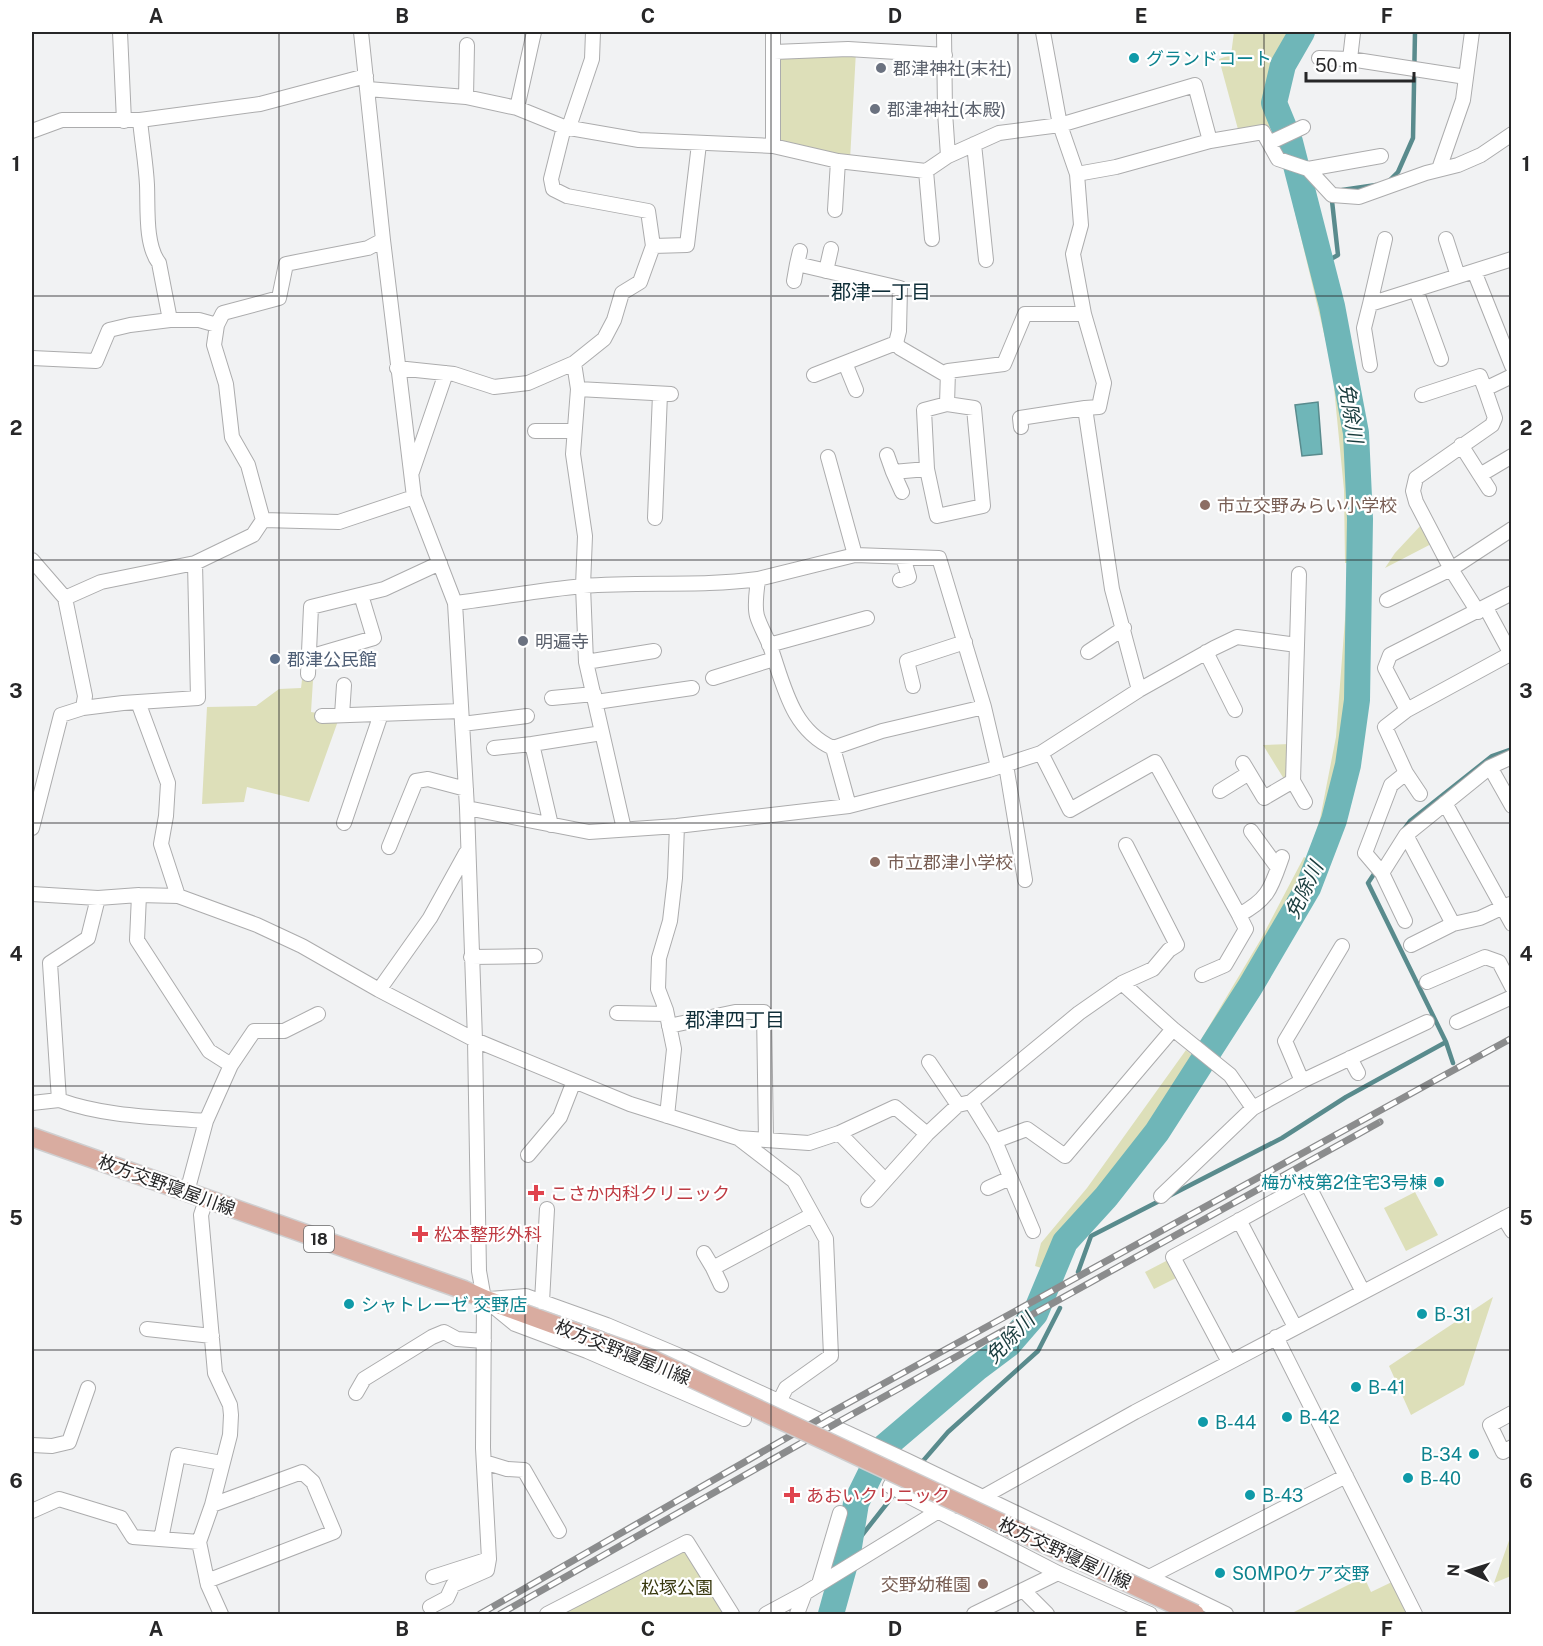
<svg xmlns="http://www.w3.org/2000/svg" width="1543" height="1646" viewBox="0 0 1543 1646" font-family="'Public Sans','Noto Sans JP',sans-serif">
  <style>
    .green { fill: #dddfb9 }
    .water { fill: #6fb6b8; stroke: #598b8d; stroke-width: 1.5 }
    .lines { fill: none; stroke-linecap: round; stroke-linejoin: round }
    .stream { stroke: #598b8d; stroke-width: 4.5 }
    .river { stroke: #6fb6b8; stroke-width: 26 }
    .minor-casing { stroke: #acacad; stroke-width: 16 }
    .major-casing { stroke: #cfcfd0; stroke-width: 21 }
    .minor { stroke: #fff; stroke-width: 14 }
    .major { stroke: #d9aca0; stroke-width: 18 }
    .rail-casing { stroke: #8b8c8d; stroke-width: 7 }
    .rail { stroke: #fff; stroke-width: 4.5; stroke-dasharray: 14; stroke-linecap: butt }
    .major-bridge-casing { stroke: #cfcfd0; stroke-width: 21; stroke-linecap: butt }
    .major-bridge { stroke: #d9aca0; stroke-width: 18 }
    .grid { fill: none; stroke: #272728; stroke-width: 1.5; stroke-opacity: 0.55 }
    .culture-dot { fill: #0f9aa8; stroke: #fff; stroke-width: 2 }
    .worship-dot { fill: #6b7280; stroke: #fff; stroke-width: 2 }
    .education-dot { fill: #8d6e63; stroke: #fff; stroke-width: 2 }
    .service-dot { fill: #5c6f8a; stroke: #fff; stroke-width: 2 }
    .health-dot { fill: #e0444e; stroke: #fff; stroke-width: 2 }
    .labels { text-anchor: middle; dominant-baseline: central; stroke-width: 4.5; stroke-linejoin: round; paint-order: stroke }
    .shield { fill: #fff; stroke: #686868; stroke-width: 1.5 }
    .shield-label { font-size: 16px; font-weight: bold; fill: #272728 }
    .culture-label { font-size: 18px; fill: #0d838f; stroke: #fff; text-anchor: start }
    .worship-label { font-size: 18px; fill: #5b616d; stroke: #fff; text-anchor: start }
    .education-label { font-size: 18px; fill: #785e54; stroke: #fff; text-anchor: start }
    .service-label { font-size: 18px; fill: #4e5e75; stroke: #fff; text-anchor: start }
    .street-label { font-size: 18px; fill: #272728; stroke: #fff }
    .health-label { font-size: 18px; fill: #be3a42; stroke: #fff; text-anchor: start }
    .park-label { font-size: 18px; fill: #38380e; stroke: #fff }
    .neighbourhood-label { font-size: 20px; fill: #0f2e38; stroke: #fff }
    .water-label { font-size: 20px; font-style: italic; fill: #193c3d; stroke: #fff }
    .neatline { fill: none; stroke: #272728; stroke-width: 2 }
    .grid-label { font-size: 20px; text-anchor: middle; font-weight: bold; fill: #272728 }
  </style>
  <rect width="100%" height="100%" fill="#f1f2f3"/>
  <path class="green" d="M1234,32H1300L1282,63L1272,102L1279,127L1239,133L1219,59L1231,55Z
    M856,51L850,160L773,146L774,52Z
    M1291,175H1296C1319,261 1342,347 1353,435C1358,477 1357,521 1356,563H1345L1344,490L1332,367L1293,204H1297Z
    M1423,523L1437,541L1385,568L1395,553Z
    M1346,606H1357L1353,698L1347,763L1319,852L1310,849L1320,819L1336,737Z
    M302,680H313L311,712L317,713V720L338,721L309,802L247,787L244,802L202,804L207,707L256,706L279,689L301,688Z
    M1290,744L1288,776L1284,779L1263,745Z
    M1304,857L1314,862C1287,926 1248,986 1210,1045L1202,1038L1261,939Z
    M1186,1050L1200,1062L1156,1128L1064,1241L1051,1271L1035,1266L1041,1243L1087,1188Z
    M1415,1192L1438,1235L1406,1251L1384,1208Z
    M1168,1260L1176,1278L1154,1289L1145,1272Z
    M1493,1297L1464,1385L1411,1415L1389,1366Z
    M1511,1535V1576L1494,1583Z
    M688,1550L727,1614H561Z
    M1364,1577L1371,1592L1394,1581L1410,1614H1297L1294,1612Z"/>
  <path class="water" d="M1318,402L1322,454L1302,456L1295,405Z"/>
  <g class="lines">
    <path class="stream" d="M1389,181L1398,172L1413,138L1415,32
      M1342,190L1376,185
      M1322,264L1338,255L1332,201
      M1402,832L1410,821L1492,756L1512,749
      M1376,871L1368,883L1446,1042L1453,1063
      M1078,1272L1091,1236L1282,1138L1346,1097L1446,1042
      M910,1476L948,1432L1038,1351L1060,1308
      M848,1553L896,1492"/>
    <path class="river" d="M831,1614L848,1553L856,1503L883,1448L977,1368L1009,1344L1035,1314L1065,1242L1106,1197L1157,1132L1250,987L1308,888L1334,820L1348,765L1357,700L1360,519L1356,433L1332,306L1290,142L1274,103L1283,65L1302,32"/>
    <defs>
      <path id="minor" d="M120,32L124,121
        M361,32L383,240L414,497L455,603L467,808L475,1040L479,1271L484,1299L483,1448L489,1559L487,1570L453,1585L447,1598L430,1607
        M773,32V146L838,161L926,171L948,156
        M944,32L945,112L948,156L999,133L1060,125L1195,85L1210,141L1116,167L1077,174
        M1043,32L1060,125L1077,174L1081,225L1073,254L1084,314L1104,383L1099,407L1085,408L1112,589L1139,690L1214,648L1237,637L1297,645L1293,781L1305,802
        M774,52L848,49L945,55
        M1319,58L1350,59L1466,77
        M1350,59L1353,33
        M368,89L466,97L517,108L564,127L639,140L773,146
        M466,97L467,45
        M517,108L534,32
        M140,120C142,142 146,164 147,185C148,208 145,245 159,263L170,320H199L217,325
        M564,127L551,179L553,189L567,196L648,211L653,246
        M569,127L592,59L593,32
        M32,131L62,120H140L260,104L366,76
        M1210,141L1263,132L1278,159L1308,169L1381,156
        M1269,143L1303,127
        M974,144L986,260
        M1308,169L1332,195L1359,197L1426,173L1458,165L1481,155L1512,134
        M1439,169L1463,100L1472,32
        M926,171L932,239
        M835,210L838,161
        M1385,239L1370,304L1512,259
        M1446,239L1458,276
        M800,251L797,264L900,288L899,331L896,343L900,348L948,376
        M826,271L831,249
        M1474,271L1512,366
        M794,281L797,264
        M1416,290L1441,359
        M1370,304L1364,328L1370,365
        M32,358L96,361L109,330L130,325L170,320
        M845,363L856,390
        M397,368L454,374L494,387L528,383L574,363
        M814,375L896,343
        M578,389L671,394
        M1422,395L1480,376L1485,389
        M947,404L974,408L983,506L937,516L927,469L924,410L947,404L948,371L1004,364L1025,314H1084
        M1021,427L1020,418L1085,408
        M535,431H573
        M1461,445L1480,475L1512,456
        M887,455L893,472
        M828,457L855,555
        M412,472L446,373
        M1480,475L1489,489
        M902,492L893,472L927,469
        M655,518L660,394
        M263,520L248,465L232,437L226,384L214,345L217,325L223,313L279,298L286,264L368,248L383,240
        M32,560L65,598L101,582L195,563L253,535L263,520L339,522L414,497
        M900,580L909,577L903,557
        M1387,600L1451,569L1416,502L1413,491L1416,478L1492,425L1495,418L1485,389L1512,376
        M455,603C498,598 540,590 583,586C641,581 700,587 758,579
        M1486,608L1512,656
        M1478,612L1451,569L1512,529
        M769,645L867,618
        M1297,645L1299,574
        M1088,652L1124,628
        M1206,652L1235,710
        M309,657L374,638L361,595
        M586,662L654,651
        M308,674L311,607L384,589L440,563
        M713,678L774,659
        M913,686L907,661L965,642
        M552,698L594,694
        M138,702L168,783L166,816L161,844L178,896
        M596,702L692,688
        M83,708L123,703L198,698L195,563
        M1407,710L1385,668L1390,655L1512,593
        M342,715L344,685
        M322,716L461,711
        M462,724L527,716
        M494,748L532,744
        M833,748L882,731L984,707
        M1041,753L1070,810L1155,762L1239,915C1269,899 1271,888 1282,857
        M1243,763L1264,798L1293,781
        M1006,765L1025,880
        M1490,767L1512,806
        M1406,773L1420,794
        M1220,791L1249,773
        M1445,803L1512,924
        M849,806L833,748C791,729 784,685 770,646C766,636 760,626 757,616C754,605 757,590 758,579L855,555L939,558L984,707L998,767
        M467,808L589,832L677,826L849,806L989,770L1041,753L1139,690
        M344,823L381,714
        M551,825L532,744L602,733
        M32,828L61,715L83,708L85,696L65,598
        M624,829L586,662L583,586L585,536L573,454L578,389L574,363L604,339L614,320L622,293L640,282L653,246L687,245L699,144
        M1251,831L1278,868
        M1406,835L1453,924
        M389,847L416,781L428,779L466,789
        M1382,873L1406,835L1490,767L1512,757
        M32,894L98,898L139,895L178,896L257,925L302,946L379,990L475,1040L630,1104L738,1138L794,1181L826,1239L831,1356L786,1388L779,1402
        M139,895L137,940L209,1051L231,1065
        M1405,921L1382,873L1365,853L1391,785L1406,773L1385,727L1407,710L1510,654
        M1411,945L1453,924L1480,918L1510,904
        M471,957L535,956
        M1202,975L1225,965L1246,929L1239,915
        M1427,982L1485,957L1499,962L1512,987
        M1122,983L1153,969L1169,950L1177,945L1126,845
        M379,990L430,918L466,853
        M617,1013L667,1014
        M1457,1022L1512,997
        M669,1026L735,1012H764L766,1140
        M1350,1058L1358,1073
        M929,1062L958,1105
        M1302,1081L1285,1041L1342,946
        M59,1100C106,1117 157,1117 206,1121
        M971,1102L995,1141L1027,1129L1065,1156L1173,1029
        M32,1103L59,1100L50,963L88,938L98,898
        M667,1116L674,1049L666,1010L658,989L659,958L670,921L675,878L677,826
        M839,1133L884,1179
        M738,1138L809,1143L839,1133L895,1107L927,1134
        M995,1141L1033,1231
        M528,1155L560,1117L574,1081
        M988,1188L1010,1178
        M187,1192L206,1121L231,1065L254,1031H284L318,1014
        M1161,1196L1253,1108L1302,1081L1427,1022
        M206,1200L201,1215L215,1373L230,1405L231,1415L230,1435L212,1505L199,1542L208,1585L221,1614
        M868,1200L927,1134L958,1105L971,1102L1079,1013L1122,983L1173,1029L1230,1075L1253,1108
        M1504,1218L1512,1231
        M1239,1220L1295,1327
        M704,1253L713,1268
        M721,1285L713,1268L812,1215
        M490,1299L526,1296L607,1325L685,1358L906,1460L1226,1614
        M542,1302L547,1209
        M493,1306L515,1324L587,1351L744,1419
        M147,1329L212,1336
        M1276,1337L1415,1614
        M1229,1362L1173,1257L1307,1183L1363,1292
        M356,1393L364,1379L432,1337L444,1332L457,1339L484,1341
        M1512,1413L1490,1425L1503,1452L1512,1447
        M32,1445L52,1446L69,1442L88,1388
        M484,1462L507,1469L524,1470L559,1531
        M902,1467L890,1486L908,1496L1058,1573L1150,1614
        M32,1511L59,1499L121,1518L133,1537L199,1542
        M161,1539L178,1455L222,1463
        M433,1577L489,1559
        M1149,1577L1346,1476
        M207,1581L334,1532L313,1482L302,1472L212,1505
        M819,1584L840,1513
        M1023,1590L1047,1614
        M547,1614L687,1542L732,1614
        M766,1614L805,1593
        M797,1614L805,1593L937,1512L981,1498L1135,1412L1512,1214
        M974,1614L1058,1573"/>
      <path id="major" d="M32,1137L464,1290L484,1299L605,1343"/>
    </defs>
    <use href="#minor" class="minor-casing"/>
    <use href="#major" class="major-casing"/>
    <use href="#minor" class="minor"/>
    <use href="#major" class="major"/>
    <defs>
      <path id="rail" d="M480,1614L830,1413L1512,1038
        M500,1614L842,1420L1380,1122"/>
    </defs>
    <use href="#rail" class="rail-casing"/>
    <use href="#rail" class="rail"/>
    <defs>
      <path id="major-bridge" d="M605,1343L651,1359L1195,1614"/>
    </defs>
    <use href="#major-bridge" class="major-bridge-casing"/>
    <use href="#major-bridge" class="major-bridge"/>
  </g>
  <path class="grid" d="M279,32V1614M525,32V1614M771,32V1614M1018,32V1614M1264,32V1614M32,296H1512M32,560H1512M32,823H1512M32,1086H1512M32,1350H1512"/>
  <g class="culture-dot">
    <circle cx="1134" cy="58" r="6"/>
    <circle cx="1439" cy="1182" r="6"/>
    <circle cx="349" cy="1304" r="6"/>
    <circle cx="1422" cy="1314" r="6"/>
    <circle cx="1356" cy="1387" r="6"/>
    <circle cx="1287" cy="1417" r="6"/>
    <circle cx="1203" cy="1422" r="6"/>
    <circle cx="1474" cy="1454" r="6"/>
    <circle cx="1408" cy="1478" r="6"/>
    <circle cx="1250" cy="1495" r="6"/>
    <circle cx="1220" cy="1573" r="6"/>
  </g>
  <g class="worship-dot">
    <circle cx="881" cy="68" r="6"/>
    <circle cx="875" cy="109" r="6"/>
    <circle cx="523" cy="641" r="6"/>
  </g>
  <g class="education-dot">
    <circle cx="1205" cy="505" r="6"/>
    <circle cx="875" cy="862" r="6"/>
    <circle cx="983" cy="1584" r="6"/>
  </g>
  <circle class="service-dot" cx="275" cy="659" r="6"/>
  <g class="health-dot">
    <path d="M533 1184h6v6h6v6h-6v6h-6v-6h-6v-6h6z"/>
    <path d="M417 1225h6v6h6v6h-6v6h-6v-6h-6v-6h6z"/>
    <path d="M789 1486h6v6h6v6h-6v6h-6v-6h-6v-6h6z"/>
  </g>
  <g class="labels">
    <rect class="shield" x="304" y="1226" width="30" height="26" rx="4.5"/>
    <g class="shield-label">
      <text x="319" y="1239">18</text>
    </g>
    <g class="culture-label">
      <text x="1146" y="58">グランドコート</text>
      <text x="1427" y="1182" text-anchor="end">梅が枝第2住宅3号棟</text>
      <text x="361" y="1304">シャトレーゼ 交野店</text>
      <text x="1434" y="1314">B-31</text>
      <text x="1368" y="1387">B-41</text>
      <text x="1299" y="1417">B-42</text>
      <text x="1215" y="1422">B-44</text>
      <text x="1462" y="1454" text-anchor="end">B-34</text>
      <text x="1420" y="1478">B-40</text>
      <text x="1262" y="1495">B-43</text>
      <text x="1232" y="1573">SOMPOケア交野</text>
    </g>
    <g class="worship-label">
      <text x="893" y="68">郡津神社(末社)</text>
      <text x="887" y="109">郡津神社(本殿)</text>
      <text x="535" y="641">明遍寺</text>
    </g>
    <g class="education-label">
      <text x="1217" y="505">市立交野みらい小学校</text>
      <text x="887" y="862">市立郡津小学校</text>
      <text x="971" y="1584" text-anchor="end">交野幼稚園</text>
    </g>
    <g class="service-label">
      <text x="287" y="659">郡津公民館</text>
    </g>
    <g class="street-label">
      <text transform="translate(167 1185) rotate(20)">枚方交野寝屋川線</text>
      <text transform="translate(623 1352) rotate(22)">枚方交野寝屋川線</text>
      <text transform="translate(1065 1553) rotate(25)">枚方交野寝屋川線</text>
    </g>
    <g class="health-label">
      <text x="550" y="1193">こさか内科クリニック</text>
      <text x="434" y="1234">松本整形外科</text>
      <text x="806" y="1495">あおいクリニック</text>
    </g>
    <g class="park-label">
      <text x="677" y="1587">松塚公園</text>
    </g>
    <g class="neighbourhood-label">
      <text x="881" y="292">郡津一丁目</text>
      <text x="735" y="1020">郡津四丁目</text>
    </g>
    <g class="water-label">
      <text transform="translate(1351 413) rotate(81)">免除川</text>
      <text transform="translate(1304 890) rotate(-64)">免除川</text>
      <text transform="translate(1010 1338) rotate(-46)">免除川</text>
    </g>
  </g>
  <rect width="1543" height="1646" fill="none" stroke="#ffffff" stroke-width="66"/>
  <g transform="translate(1468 1571) rotate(273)" stroke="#ffffff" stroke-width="4.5" paint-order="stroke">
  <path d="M0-4.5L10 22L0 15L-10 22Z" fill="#272728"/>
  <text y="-9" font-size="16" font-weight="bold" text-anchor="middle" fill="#272728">N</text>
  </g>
  <path d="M1306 72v9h108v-9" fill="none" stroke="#272728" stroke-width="3"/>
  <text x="1315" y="72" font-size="18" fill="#272728" stroke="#ffffff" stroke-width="4.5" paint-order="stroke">50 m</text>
  <rect x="33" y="33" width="1477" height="1580" class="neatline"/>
  <g class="grid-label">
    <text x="156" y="23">A</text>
    <text x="402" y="23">B</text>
    <text x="648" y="23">C</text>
    <text x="895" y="23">D</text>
    <text x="1141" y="23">E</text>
    <text x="1387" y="23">F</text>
    <text x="16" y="171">1</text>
    <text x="1526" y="171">1</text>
    <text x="16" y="435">2</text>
    <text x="1526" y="435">2</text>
    <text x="16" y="698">3</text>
    <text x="1526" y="698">3</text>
    <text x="16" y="961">4</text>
    <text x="1526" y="961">4</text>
    <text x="16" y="1225">5</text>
    <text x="1526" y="1225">5</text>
    <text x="16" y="1488">6</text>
    <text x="1526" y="1488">6</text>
    <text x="156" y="1636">A</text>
    <text x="402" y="1636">B</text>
    <text x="648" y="1636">C</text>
    <text x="895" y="1636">D</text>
    <text x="1141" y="1636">E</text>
    <text x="1387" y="1636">F</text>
  </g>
</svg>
